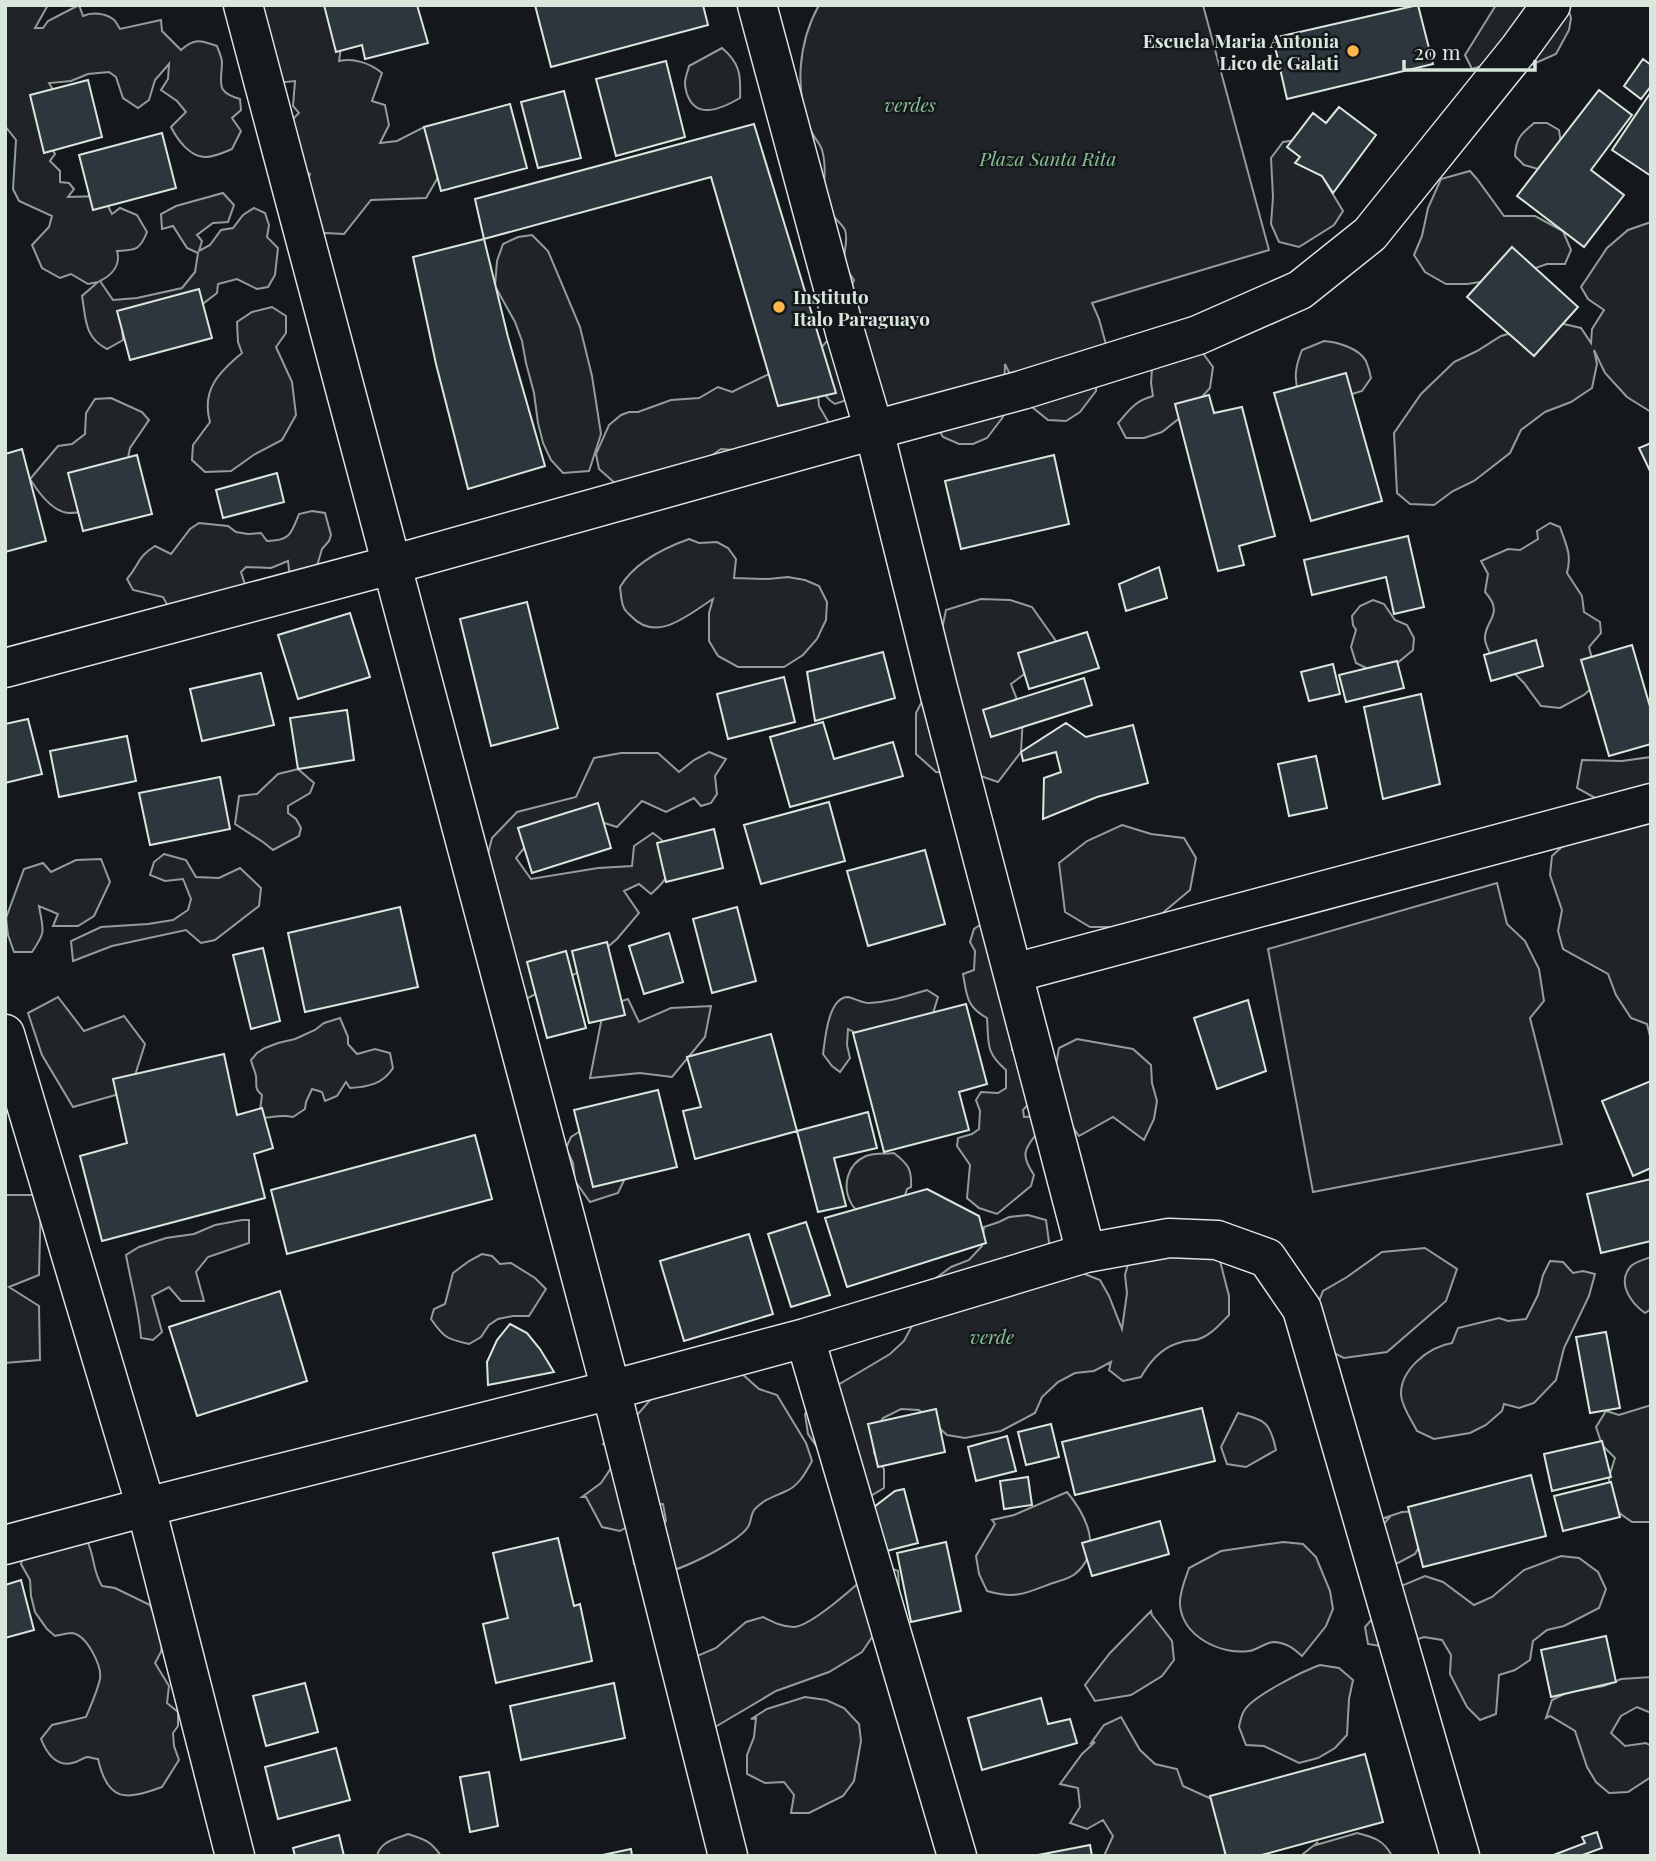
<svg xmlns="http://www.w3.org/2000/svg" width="1656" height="1861" viewBox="0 0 1656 1861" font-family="'Playfair Display',serif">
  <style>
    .green { fill: #202428; stroke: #939e99; stroke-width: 2 }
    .building { fill: #2c363c; stroke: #d8e6dc; stroke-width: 2 }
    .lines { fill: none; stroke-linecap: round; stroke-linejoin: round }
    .minor-casing { stroke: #d8e6dc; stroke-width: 41 }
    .minor { stroke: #14181c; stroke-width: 38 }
    .poi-dot { fill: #ffb74d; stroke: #14181c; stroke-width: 2.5 }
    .labels { text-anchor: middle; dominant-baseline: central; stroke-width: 5; stroke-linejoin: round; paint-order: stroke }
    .poi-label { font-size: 19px; font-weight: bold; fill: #d8e6dc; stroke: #14181c; text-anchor: end }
    .park-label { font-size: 19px; font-style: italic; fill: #8ac095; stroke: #14181c }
  </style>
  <rect width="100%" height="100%" fill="#14181c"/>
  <path class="green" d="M5,5H48L35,28H43L48,21L79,5L83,16C92,12 105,13 113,19C116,21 118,26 120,29L161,20L162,31L181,50C194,38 201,40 217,46C219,52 222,57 222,63C221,85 216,92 240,99L241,110L232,118L241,131L232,149C225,152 212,158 204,157C189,156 177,139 171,127L186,112L177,101L161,90L168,79L169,64L155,80L149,100L138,108L123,98L116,77L109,72L88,74L71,81L49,83L58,98L49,143L55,154L50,161L60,171V182L69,183L74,189L68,197L101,196L105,200L112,214L120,208L137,215L147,232C140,250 136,250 117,251C121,265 112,275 100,281L113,300L137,298L182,288L195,272L198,253L187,248L173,226L162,229L161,214L176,206L223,193L234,205L228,222L213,223L197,235L202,241L199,251L210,245L221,230L233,228L243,215L254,208L265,213L269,225L267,237L278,248L275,275L268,287L257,289L237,279L218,284L217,293L187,316L122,328L123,340L107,349C84,337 86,319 82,296L98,282L88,284L71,274L60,278L42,268L32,245L49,227L52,216L19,201L13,189L16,140L5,126Z
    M260,5H347L339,61C354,58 370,63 382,73L372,101L385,105L389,125L380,143L397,141L424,127L458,143L426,198L371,200L344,234L325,233L305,238V190L310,174L295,169L284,128L299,113L293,106L295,81L276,83Z
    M819,5H1203L1269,250L1092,303L1099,319L1110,359L1097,376L1096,391L1080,412L1066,421L1048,420L1032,407L1019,393L1005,364L1003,417L987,438L973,444H959L943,437L934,422L885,407L861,395L835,404C815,392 820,370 819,350L828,340L854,280C851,275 846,270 845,265C842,253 849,241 845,230C842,223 827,211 821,204C824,187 827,167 822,150C820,143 814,138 811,131C794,90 798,43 819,5Z
    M1496,5H1567L1571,18L1569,30L1556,54L1522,69L1503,59L1472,69L1465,55Z
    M722,48C740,63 741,75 740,98C723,108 696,121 687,94C686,90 685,88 685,83C685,77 688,71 689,66Z
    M1534,123H1547L1559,130L1562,150L1538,169L1524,165L1515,156C1516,138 1521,134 1534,123Z
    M1303,139L1322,176L1343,211L1334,225L1299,247L1279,242L1271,224L1273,197L1271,158L1283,142Z
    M1470,171L1477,179L1504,216H1535L1563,231L1571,250L1565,264H1547L1507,278L1467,284H1446L1425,272L1414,255L1422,236L1428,208L1441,179Z
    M1651,222V412L1627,397L1605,373L1594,350L1597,364L1592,388L1571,402L1545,412L1521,430L1510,453L1474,481L1453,491L1434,505L1410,504L1397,493L1394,433L1421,394L1454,362L1477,351L1501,336L1529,328L1555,322L1581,328L1591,343L1592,329L1604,310L1588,299L1581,287L1607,248L1628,230Z
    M532,235L548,251L580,327L592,376L601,434L589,471L563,473L551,460L543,443L538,423L534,393L526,363L522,341L515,322L495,286L497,261L503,244L518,237Z
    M272,307L286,316V333L276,347L292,382L296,415L282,440L255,454L231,471L205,472L192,460L193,445L210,422C201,390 219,372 242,353L238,342L237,322L252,312Z
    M1324,341C1337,342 1359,348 1366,361C1368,366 1370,373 1371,378L1362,391L1349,395L1299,394C1293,378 1296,365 1302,350Z
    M1202,352L1213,367L1210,388L1191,409L1162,432L1144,438H1126L1118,423C1130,409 1135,401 1153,396L1151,383L1152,368Z
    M769,374L818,395L819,406L833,430L746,451L721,449L702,462L616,484L599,469L596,454L609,425L621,415L629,412H638L671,400L699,398L718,387L732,392Z
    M111,398L142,412L149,420L130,448L126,468L91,511C83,512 75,513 68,513C51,511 38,492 30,479L58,446L72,444L85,434L86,413L95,399Z
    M312,511L325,513L331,535L329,541L322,549L314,576L290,578L288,561L271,568L246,567L241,572L247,591L174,617L163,597L133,590L127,579C140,564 137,557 155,546L171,554L190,529L199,523L228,526L236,532L248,534L261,533L267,541C290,541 291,534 299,514Z
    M1550,523L1560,527C1566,545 1572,554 1567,573L1582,596L1584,612L1600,622L1601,633L1589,647L1598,682L1584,695L1560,708L1541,706L1524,683L1510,669L1499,672C1495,662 1487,651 1485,640C1483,621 1506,615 1485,592L1488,574L1481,561L1508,549L1520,550L1538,539L1537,531Z
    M689,539L699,543L717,542L728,548L736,559L734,578L768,579L788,577L805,580L819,586L827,602L826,620L817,639L803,655L784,667H738L718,656L709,641V613L713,599C689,614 657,644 631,616C629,614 625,611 624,608C621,603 621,593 620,587C634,563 664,548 689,539Z
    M981,599L1010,600L1032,607L1056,641L1042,661L1011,684L1023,715L1021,752L998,782L975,774L936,772L916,754V713L930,686L946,610Z
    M1373,600L1384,604L1395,620L1407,625L1414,638L1413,650L1388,671L1374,672L1356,663L1351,647L1356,630L1353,625L1352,616L1360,606Z
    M709,752L726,759L715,776L717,794L711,803L701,806L694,798L666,812L642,801L617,827L592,819L537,832L516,858L531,879L598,868L632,866L634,846L653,833C657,836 663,840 666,845C680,864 666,881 651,894L639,884L624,891L639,913L617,939L577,973L524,1000L482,877L492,838L517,812L576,797L594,758L621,753H658L679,772L694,760Z
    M1651,757V781L1626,815L1577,788L1582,760L1622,761Z
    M298,769L314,783L310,793L288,806V813L296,819L301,828L299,836L273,850L263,842L235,824L239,796L257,794L278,774Z
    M1651,822V1040L1647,1024L1631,1018L1616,995L1608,974L1563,949L1558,931L1562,910L1550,875L1552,856L1565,844Z
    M1122,825L1151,834L1184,838L1196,858L1190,890L1153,921L1120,927H1090L1065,912L1059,863L1087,841Z
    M164,854L186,860L196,877L219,878L240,868L261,888L259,906L215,940L201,943L186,930L112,946L73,961L71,941L101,927L148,924L173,920L188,910L191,899L183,879L165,881L150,875L154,862Z
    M101,859L110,882L94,916L78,926H53L58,914L39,906C43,931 47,930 32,952H14L8,935L6,918L24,869L43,863L51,872L76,860Z
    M1497,883L1507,924L1525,941L1539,969L1544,1001L1530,1018L1562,1144L1313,1192L1268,949Z
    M983,923L1015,1038L1012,1050H1029L1033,1099L1023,1110L1024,1117L1039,1116V1131C1024,1150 1020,1154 1034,1175L1031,1186L997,1214L979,1208L967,1198L970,1165L957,1146L958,1138L972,1134L979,1129L980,1111L976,1100L981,1092L998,1093L1006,1088V1070C985,1052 989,1044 987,1018C966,1006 967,996 963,974L974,970L975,951L970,942L974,929Z
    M927,990L938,997L931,1020L868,1039L848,1029L847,1045L850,1058L840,1072L832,1066L823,1054C825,1040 828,997 848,997C855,998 861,1003 869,1003C890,1002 907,996 927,990Z
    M58,997L84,1031L124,1016L145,1044L130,1091L73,1107L42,1055L28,1013Z
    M628,999L639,1022L671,1008L711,1006L705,1037L672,1077L640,1073L590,1078L604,1007Z
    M340,1018L348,1037V1044L357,1054L375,1049L390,1053L393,1068C383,1084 368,1087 350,1088L346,1082L337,1096L325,1101L322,1092L312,1089L306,1102L305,1109L293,1117C281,1114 271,1118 259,1118L262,1095C254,1089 257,1085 256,1076C255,1071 252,1065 251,1060L257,1053L265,1048L278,1043L295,1039L315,1030L324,1023Z
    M1077,1039L1133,1049L1151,1065L1152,1083L1157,1101L1154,1119L1144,1140L1113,1117L1079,1136L1065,1116L1056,1065L1059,1048Z
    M587,1127L630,1168L618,1193L590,1202L575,1181L573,1163L566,1148L571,1137Z
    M894,1153C908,1164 912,1169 911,1187L907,1189L903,1202L863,1215C859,1212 853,1208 851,1203C842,1186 847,1164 866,1156C874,1153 886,1154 894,1153Z
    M5,1195H41L39,1275L9,1287L39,1306L40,1360L5,1363Z
    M1028,1215L1046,1220L1051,1257L1082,1273L1100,1280L1109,1296L1122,1329L1127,1293L1125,1275L1130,1257H1219L1229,1296V1315C1220,1324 1211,1335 1199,1339C1194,1341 1187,1340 1182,1342C1163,1346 1150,1361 1141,1377L1123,1381L1109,1370L1111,1362L1094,1371L1075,1373L1058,1382L1042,1397L1035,1413L1001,1431L965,1438L947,1435L919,1410L901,1409L883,1418L874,1433V1453L884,1469V1488L867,1498L850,1504L832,1500L837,1481L829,1464L808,1434L805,1414L816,1398L890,1354L904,1341L913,1324L921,1289L951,1267L969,1260L982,1246L984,1227L999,1222L1009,1217Z
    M242,1220H249V1243L208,1257L196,1272L204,1301H181L169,1287L152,1296L162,1332L153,1340L141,1338C139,1310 131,1283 126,1255L139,1247L166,1238L194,1234L215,1225Z
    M1425,1248L1457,1269L1446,1301L1387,1352L1344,1358L1309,1341L1314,1313L1323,1291L1347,1277L1382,1252Z
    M482,1254L492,1256L500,1264L511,1263L535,1278L546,1289L529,1316H513L498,1319L489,1325L481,1337L469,1344C447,1339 444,1338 431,1319L434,1309L445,1304L453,1273L469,1261Z
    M1651,1257V1309L1645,1313C1631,1303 1616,1283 1631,1266C1635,1262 1645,1259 1651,1257Z
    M1550,1261L1563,1262L1573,1273L1583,1271L1595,1274L1589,1296L1564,1348L1556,1380L1534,1403L1519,1408L1504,1404L1502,1411L1486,1425L1470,1433L1434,1439L1417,1431C1412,1421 1402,1407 1401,1395C1400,1370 1428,1347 1452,1343L1458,1328L1499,1318L1508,1321L1526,1319L1538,1295L1543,1275Z
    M730,1363L759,1389L777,1395L806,1443L812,1461C805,1474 798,1487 784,1492C773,1497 765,1499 756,1508C750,1513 752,1521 748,1527C738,1543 672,1576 653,1574C647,1573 639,1567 634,1564L632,1546L666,1521L663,1504L646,1505L637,1521L620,1531L602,1527L586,1497H582L601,1483L611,1468L610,1449L603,1444L614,1430L632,1421L657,1392Z
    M1651,1405V1522H1632L1618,1512L1610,1496L1609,1477L1615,1458L1602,1445L1596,1427L1606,1411L1619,1415Z
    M1238,1413C1264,1420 1270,1421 1276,1450L1246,1467L1227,1464L1221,1447Z
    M1067,1492C1086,1515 1104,1550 1075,1574C1069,1579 1058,1581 1050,1584C1024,1594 1015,1599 987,1591L979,1574L976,1556L995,1524L992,1520L1014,1515Z
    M1422,1511L1424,1538L1415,1554L1398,1563L1381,1562L1377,1532L1389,1518H1384L1402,1512Z
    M87,1541C95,1556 92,1570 102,1586L115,1588L150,1605L163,1636L161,1652L155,1663L169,1686L167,1703L178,1712V1726L173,1733L174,1746L179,1760L162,1787C126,1800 108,1803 98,1759C94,1759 91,1757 87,1757C83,1758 79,1761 76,1762C57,1769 47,1754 41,1739L52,1725L86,1717C91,1705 97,1692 100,1679C102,1666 87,1635 72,1633C67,1633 60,1635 55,1636L47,1629L35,1612L31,1596L30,1580L21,1564L24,1550Z
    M1283,1542L1303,1544L1316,1557L1330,1591L1333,1609L1326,1626L1302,1656C1293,1648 1287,1643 1274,1642C1265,1642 1258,1650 1249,1651C1221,1655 1183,1637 1180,1605C1179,1593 1185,1580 1189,1568L1221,1551Z
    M1561,1556L1579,1558L1598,1572L1606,1589L1599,1608L1564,1626L1547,1630L1533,1641L1530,1660L1515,1670L1499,1675L1496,1714L1480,1720L1467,1707L1450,1674L1451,1655L1442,1640L1424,1637L1406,1643L1386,1647L1368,1644L1365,1627L1401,1586L1425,1576L1443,1582L1474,1605L1492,1597L1524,1570Z
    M880,1564L898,1571L899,1589L883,1621L862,1652L829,1672L776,1691L710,1730L697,1656L716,1648L746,1622L763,1617C773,1622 782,1627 794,1627C813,1626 864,1578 880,1564Z
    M1151,1611L1152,1615L1172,1641L1174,1660L1162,1676L1131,1695L1095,1701L1085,1685L1110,1653Z
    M1320,1665L1339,1668L1353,1680L1349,1699L1347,1735L1335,1748L1318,1758L1299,1763L1264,1746L1246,1745L1239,1727C1240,1722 1241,1716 1244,1711C1251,1697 1303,1671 1320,1665Z
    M1651,1677V1713L1637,1707L1621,1716L1611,1733L1625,1746L1646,1743L1651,1746V1777L1628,1792L1609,1793L1596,1782L1587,1767L1575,1731L1550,1716L1546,1718L1552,1700L1568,1692L1604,1686L1621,1679Z
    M805,1697L826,1700L844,1708L859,1724L861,1741L854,1781L843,1796L809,1813H791L794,1795L784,1782L765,1783L747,1774V1755L754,1737L756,1718L751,1719L767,1709Z
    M1121,1717L1140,1750L1155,1764L1177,1769L1183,1786L1216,1801L1223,1819L1225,1856H1104L1113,1836L1103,1820L1087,1829L1070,1823L1080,1807L1078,1788L1060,1784L1082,1754L1095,1742L1091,1743L1104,1725Z
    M1357,1833C1373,1837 1384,1840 1392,1856H1303V1854L1318,1842L1316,1845Z
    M408,1834C424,1839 431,1841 441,1856H377C380,1841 396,1839 408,1834Z"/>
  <path class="building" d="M324,5H417L428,43L365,59L362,45L336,52Z
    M535,5H703L708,25L551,67Z
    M1418,5L1433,64L1287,99L1273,38Z
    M1643,59L1651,65V86L1641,99L1624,86Z
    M666,61L685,137L616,156L596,79Z
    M88,80L102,137L44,153L30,95Z
    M1599,90L1632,115L1591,170L1624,195L1584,247L1517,196Z
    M564,91L581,158L538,168L521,102Z
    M1651,92V176L1612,150Z
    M510,104L527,168L441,191L424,127Z
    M1339,107L1376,135L1333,193L1322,176L1295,163L1300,157L1287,147L1313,113L1326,123Z
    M754,124L836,393L778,406L711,177L484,239L475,199Z
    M162,133L176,188L93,210L79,155Z
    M484,239L508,337L545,466L468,489L436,364L413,257Z
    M1512,247L1578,307L1534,356L1467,297Z
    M199,289L212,338L130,360L117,311Z
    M1346,373L1382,501L1311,521L1274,393Z
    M1209,395L1214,413L1242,407L1275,536L1239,546L1244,565L1218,571L1175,404Z
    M1651,443V473L1639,448Z
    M22,449L46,541L5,552V454Z
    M137,455L152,514L83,531L68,473Z
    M1054,455L1069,524L961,549L945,481Z
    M277,473L284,502L223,518L216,490Z
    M1408,536L1424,607L1394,614L1386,577L1312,595L1304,560Z
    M1159,567L1167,598L1126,611L1119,584Z
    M527,602L558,728L491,746L460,619Z
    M350,613L370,677L298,699L278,635Z
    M1087,632L1099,668L1029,689L1018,653Z
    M1536,640L1543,666L1491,681L1484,655Z
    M1632,645L1651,710V744L1609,756L1581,660Z
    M883,652L895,698L815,721L807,672Z
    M1397,661L1404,688L1346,702L1339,675Z
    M1333,664L1340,694L1309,701L1301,672Z
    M261,673L274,725L202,741L190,689Z
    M784,677L795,722L728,739L717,694Z
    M1084,678L1092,705L991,737L983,710Z
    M1421,694L1440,784L1383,799L1364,707Z
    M347,710L354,760L298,769L290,718Z
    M28,719L42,774L5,783V724Z
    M823,722L834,759L893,742L903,776L790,807L770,737Z
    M1066,723L1086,737L1133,725L1148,783L1097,797L1043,819L1044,778L1061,772L1056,752L1023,761L1021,752Z
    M127,736L136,781L59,797L50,751Z
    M1316,756L1327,808L1289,816L1278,764Z
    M220,777L230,829L150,845L139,793Z
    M829,802L845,861L761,884L744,825Z
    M598,803L611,848L532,873L518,828Z
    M714,829L723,868L666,882L657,843Z
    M925,850L945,924L868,946L847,871Z
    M400,907L418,987L305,1012L288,933Z
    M737,907L756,981L712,993L693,919Z
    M669,933L683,982L644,994L629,946Z
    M607,942L625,1015L589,1023L572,951Z
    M263,948L280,1021L251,1029L233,955Z
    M566,951L586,1028L547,1038L527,962Z
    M1248,1000L1266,1071L1217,1089L1194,1018Z
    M966,1004L987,1084L959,1092L969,1130L884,1152L853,1033Z
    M771,1034L797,1131L695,1159L683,1111L701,1107L687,1057Z
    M224,1054L237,1115L262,1108L273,1148L254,1154L265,1198L102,1241L80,1156L127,1143L113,1079Z
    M1651,1081V1168L1633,1176L1602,1101Z
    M658,1090L677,1167L593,1187L574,1110Z
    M868,1112L877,1148L834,1158L846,1206L818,1212L797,1131Z
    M475,1135L492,1199L287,1254L271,1190Z
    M1651,1179V1241L1601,1253L1587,1194Z
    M927,1189L979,1216L986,1243L847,1287L825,1218Z
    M806,1222L830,1295L791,1307L768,1234Z
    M749,1234L773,1314L684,1341L660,1261Z
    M280,1291L307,1381L197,1416L169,1327Z
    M510,1324L527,1333L540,1349L554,1372L488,1385L487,1362L497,1340Z
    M1606,1332L1620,1408L1590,1413L1576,1337Z
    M1202,1408L1215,1461L1075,1495L1062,1442Z
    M936,1409L945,1452L878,1467L868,1424Z
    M1051,1424L1059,1457L1026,1465L1018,1432Z
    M1007,1436L1016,1471L976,1481L968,1447Z
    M1602,1441L1611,1477L1552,1491L1544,1454Z
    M1531,1475L1546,1536L1423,1567L1408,1507Z
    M1028,1477L1032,1505L1004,1509L1000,1481Z
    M1611,1482L1620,1517L1563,1531L1554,1496Z
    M904,1489L918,1543L871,1555L861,1517L895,1491Z
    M1160,1521L1169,1554L1092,1576L1082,1543Z
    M558,1538L574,1606L580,1604L592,1661L496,1683L483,1624L508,1618L493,1553Z
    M946,1542L961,1611L911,1622L897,1553Z
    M21,1580L34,1630L5,1638V1585Z
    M1606,1636L1616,1682L1551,1697L1541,1650Z
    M305,1683L318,1732L266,1746L253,1696Z
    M614,1683L625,1738L521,1760L510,1706Z
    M1041,1698L1048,1724L1070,1719L1077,1743L982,1770L968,1718Z
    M336,1748L350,1800L278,1819L265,1767Z
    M1365,1754L1383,1822L1258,1856H1226L1210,1796Z
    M489,1772L498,1826L470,1832L460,1777Z
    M1597,1832L1602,1848L1580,1856H1551L1585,1843L1582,1837Z
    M339,1835L344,1856H295L293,1848Z
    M1090,1845L1092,1856H1033Z
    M631,1849L632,1856H598Z"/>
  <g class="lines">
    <defs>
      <path id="minor" d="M243,5L611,1390L728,1856
        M757,5L845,332L874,430L937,684L1086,1253
        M5,668L391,565L874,430L1022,390L1198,335L1300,290L1370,234L1519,49L1551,5
        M1014,973L1651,803
        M5,1034L146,1507L235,1856
        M805,1338L957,1856
        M5,1545L146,1507L611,1390L805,1338L1086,1253L1169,1238L1217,1240L1267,1258L1302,1309L1460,1856"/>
    </defs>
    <use href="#minor" class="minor-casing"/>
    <use href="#minor" class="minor"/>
  </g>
  <g class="poi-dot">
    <circle cx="1353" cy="51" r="7"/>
    <circle cx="779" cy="307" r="7"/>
  </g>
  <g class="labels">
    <g class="poi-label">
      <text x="1339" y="40">Escuela Maria Antonia<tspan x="1339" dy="22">Lico de Galati</tspan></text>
      <text x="793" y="296" text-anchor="start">Instituto<tspan x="793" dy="22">Italo Paraguayo</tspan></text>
    </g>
    <g class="park-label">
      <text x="910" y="104">verdes</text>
      <text x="1048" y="158">Plaza Santa Rita</text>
      <text x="992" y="1336">verde</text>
    </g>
  </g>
  <rect width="1656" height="1861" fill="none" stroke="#d8e6dc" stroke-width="14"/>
  <path d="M1404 60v10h131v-10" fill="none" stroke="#d8e6dc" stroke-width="3.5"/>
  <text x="1414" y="60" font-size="21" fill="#d8e6dc" stroke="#14181c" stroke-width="5" paint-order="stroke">20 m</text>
</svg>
